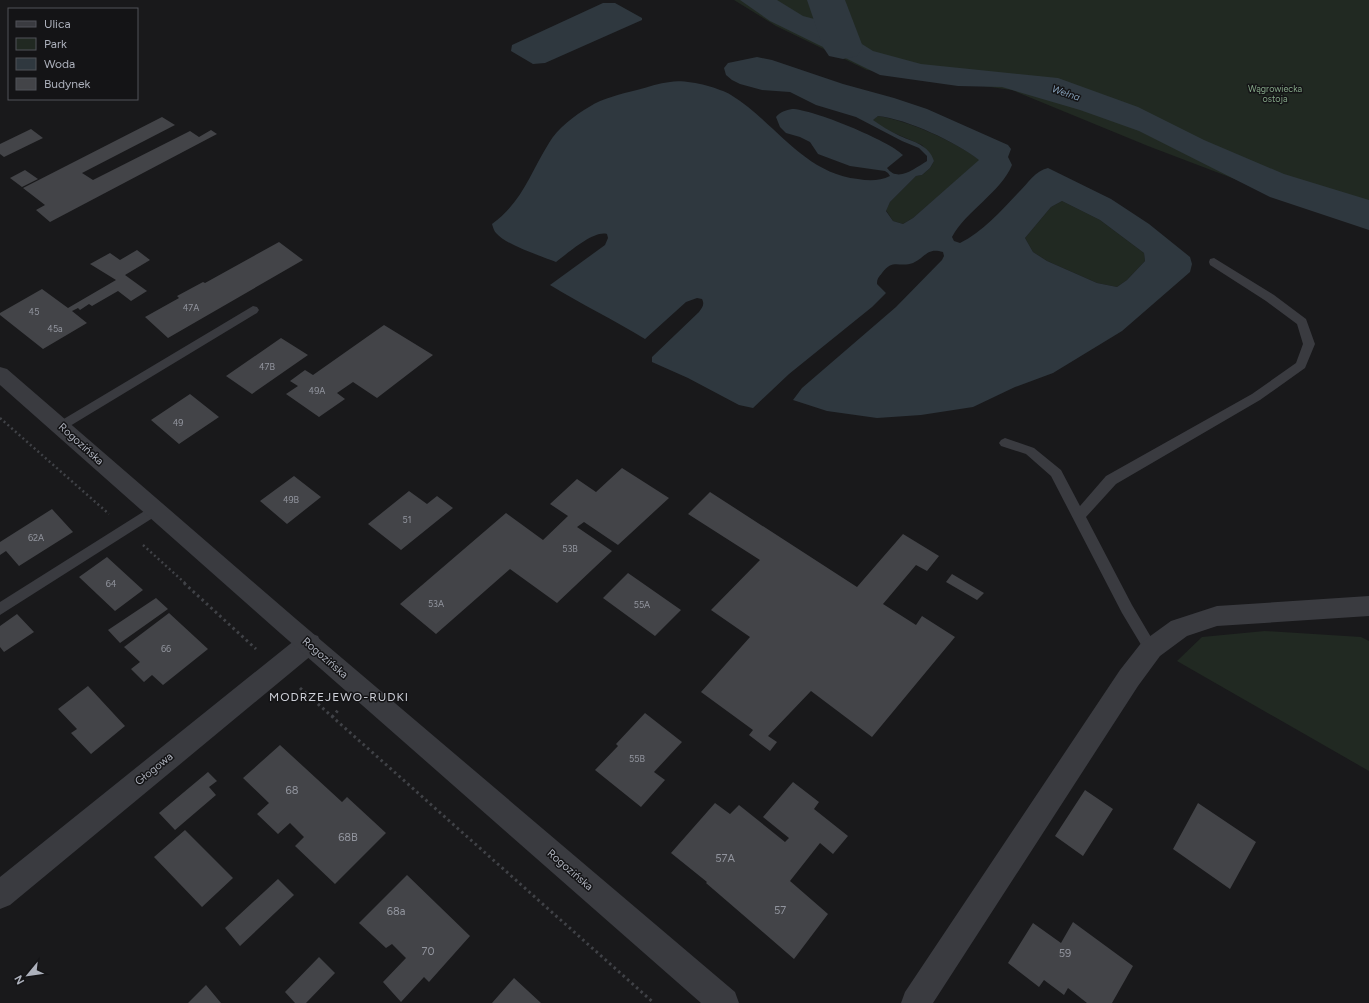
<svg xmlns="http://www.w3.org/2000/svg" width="1369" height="1003" viewBox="0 0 1369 1003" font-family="Figtree,sans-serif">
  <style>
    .green { fill: #212922 }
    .water { fill: #2f383f; fill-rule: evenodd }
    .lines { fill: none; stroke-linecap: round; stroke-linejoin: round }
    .river { fill: #2f383f; fill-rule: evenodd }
    .building { fill: #434448 }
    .path-far1 { stroke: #404247; stroke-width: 2.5; stroke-dasharray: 2 3; stroke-linecap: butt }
    .path { stroke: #404247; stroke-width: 3; stroke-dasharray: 2.5 3.5; stroke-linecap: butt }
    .service { fill: #3a3b40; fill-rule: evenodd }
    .minor { fill: #3a3b40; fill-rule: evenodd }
    .tertiary { fill: #3a3b40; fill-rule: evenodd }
    .labels { text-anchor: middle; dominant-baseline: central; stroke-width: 3; stroke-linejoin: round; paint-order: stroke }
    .far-park-label { font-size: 9px; fill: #83a586; stroke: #141416 }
    .number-label { font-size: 9px; fill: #92959e }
    .far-water-label { font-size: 10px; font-style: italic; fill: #839db5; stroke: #141416 }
    .street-label { font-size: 11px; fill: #acb0bb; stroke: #141416 }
    .near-number-label { font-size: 11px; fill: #92959e }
    .neighbourhood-label { font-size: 12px; letter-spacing: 1px; fill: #cdcfd7; stroke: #141416 }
  </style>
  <rect width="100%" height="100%" fill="#19191b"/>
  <path class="green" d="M734,0H1369V228L1300,204L1148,146L1012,90L867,70L776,26Z
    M878,116C909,121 954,141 980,160L913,218L903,224L893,221L886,210L890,202L916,176L922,175L930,168L934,161L922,145L901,136L883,128L872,120Z
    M1062,201L1100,220L1144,253L1145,261L1127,280L1117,287L1097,283L1047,261L1033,252L1025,238L1051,207Z
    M1265,631L1361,637L1369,641V771L1177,661L1202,637Z"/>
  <path class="water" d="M740,0H777L803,16L822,21L827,16L844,21L846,34L873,51L921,64L1058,78L1138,107L1204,140L1284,174L1369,200V230L1270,197L1139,131L1080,110L1002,87L958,86L880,75L770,21Z
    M603,3H615L642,18V20L545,63L533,64L511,51L512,45Z
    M757,57L772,60L843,84L894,98L927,109L1008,145L1011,149L1008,157L1012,165C1001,192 966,211 952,237L954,241L960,243C983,232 1002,210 1019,192C1028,183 1035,171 1048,168L1111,199L1149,224L1190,257L1192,264L1190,272L1122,331L1053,373L1015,387L973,407L921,415L877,418L827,411L793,400L802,388L896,307L942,260L944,256L943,252C927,247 926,257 913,263C899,268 893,258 882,273C879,277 877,278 877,284L886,293L872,307L789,374L753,408L739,405L688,378L652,362V357L699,312C702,308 705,305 702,299L697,298L686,302L645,339C614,320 581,304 550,285L605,245L608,238L607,234C594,230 568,253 556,262C541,256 506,245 496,233C494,231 493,227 492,224C523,201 529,175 549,143C557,129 575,115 589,107C603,98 621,94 637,90C648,87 659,83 670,82C686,79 717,87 731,95C775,122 803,173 858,179C869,181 880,181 890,176L888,173L885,171L850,166L818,154L810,142L800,137L786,133L780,127L776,117C780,112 786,110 792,109C812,109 890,141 903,155L887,168C898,183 915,168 927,161V156L919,148L902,141L856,117L816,105L790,92L762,90L740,84L732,80L726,75L724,68L728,63ZM878,116C907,119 956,142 979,160L913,218L903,224L893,221L886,211L890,202L916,176L922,175L930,168L934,161C929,145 914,142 900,136C890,131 881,126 873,120ZM1062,201L1100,220L1144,253L1145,261L1127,280L1117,287L1097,283L1047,261L1033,252L1025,238L1051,207Z"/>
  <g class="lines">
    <path class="river" d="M807,0H845L863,47L857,56L843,59L829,56L823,47Z"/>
  </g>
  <path class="building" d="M162,117L175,125L82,173L93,180L190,131L199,137L211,130L217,134L50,222L36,210L45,205L23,188Z
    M31,129L43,138L4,157L0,154V144Z
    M25,170L38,179L22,187L10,178Z
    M279,242L303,260L168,338L145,317L179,298L177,296L203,282L205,283Z
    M137,250L150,260L125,275L147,291L131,301L118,291L92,306L89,304L80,310L78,308L72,311L87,323L43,349L0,315V313L42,289L68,308L116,280L90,264L110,253L120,260Z
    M384,325L433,355L377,398L353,382L337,393L345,399L319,417L286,394L298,386L290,381L305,370L313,375Z
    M281,338L308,355L252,394L226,376Z
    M190,394L219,417L179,444L151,420Z
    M622,468L669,498L618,545L584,522L577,527L612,551L557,603L510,569L436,634L400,604L506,513L543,540L568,516L550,504L577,479L596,492Z
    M294,476L321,497L287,524L260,501Z
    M409,491L427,504L437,496L453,508L401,550L368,524Z
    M710,492L857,587L903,534L939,556L927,571L916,565L883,604L916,625L922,616L955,637L872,737L811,691L768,736L777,742L770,751L749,735L753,730L701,692L750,637L711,610L760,560L688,514Z
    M52,509L73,532L19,566L6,551L0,555V542Z
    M107,557L143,590L115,611L79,577Z
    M628,573L681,610L655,636L603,598Z
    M952,574L984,593L977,600L946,582Z
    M156,598L168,609L120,643L108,630Z
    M169,613L208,649L163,685L152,675L144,682L131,669L140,662L124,647Z
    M17,614L34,632L4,652L0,647V626Z
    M88,686L125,726L91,754L71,733L77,729L58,709Z
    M645,713L682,742L654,772L665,780L641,807L595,770L618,746L616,744Z
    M280,745L342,802L347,797L386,833L335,884L295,846L304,837L290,823L278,834L257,814L269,803L243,778Z
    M208,772L217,781L209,787L216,795L175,830L159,813Z
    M793,782L819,802L814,809L848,836L833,854L820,843L790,881L828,914L794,959L706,883L707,882L671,853L715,803L730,814L739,805L785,842L789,838L763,817Z
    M1085,790L1113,809L1083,856L1055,836Z
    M1198,803L1256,842L1230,889L1173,849Z
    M185,830L233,878L202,907L154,857Z
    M407,875L470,936L429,982L424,977L401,1002L383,982L406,958L392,944L386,948L359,923Z
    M278,879L294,895L240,946L225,928Z
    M1073,922L1133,966L1112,1003H1087L1068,988L1064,995L1044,980L1039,987L1008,963L1033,923L1061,943Z
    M319,957L335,973L306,1003H295L285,992Z
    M514,978L541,1003H492Z
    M206,985L221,1003H188Z"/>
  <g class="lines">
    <path class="path-far1" d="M0,418L109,514
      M143,545L186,584"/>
    <path class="path" d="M184,583L256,649
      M300,688L654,1003
      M332,717L340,708"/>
    <path class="service" d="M1214,258L1274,295L1306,319L1315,344L1305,368L1260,400L1116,484L1086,517L1132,605L1158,649L1156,653L1151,655L1146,653L1122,613L1051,476L1026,454L1001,446L999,443L1001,440L1005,438L1034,448L1061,470L1080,506L1106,476L1252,394L1296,363L1303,344L1297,324L1266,301L1210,265L1209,262L1210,259Z
      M253,306L257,307L259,310L257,313L65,429L61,431L57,429L55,426L57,423Z
      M154,505L159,506L161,510L159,514L0,615V602Z"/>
    <path class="minor" d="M1369,596V616L1217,626L1187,636L1160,656L1138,686L933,1003H901L905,992L1120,670L1142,642L1171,621L1217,606Z
      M309,633L318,636L321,643L318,650L10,905L0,909V877L300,636Z"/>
    <path class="tertiary" d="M0,367L7,369L296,619L735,992L739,1003H701L280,633L0,385Z"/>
  </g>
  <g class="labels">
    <g class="far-park-label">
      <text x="1275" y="88">Wągrowiecka<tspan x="1275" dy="10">ostoja</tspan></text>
    </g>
    <g class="number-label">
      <text x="191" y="307">47A</text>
      <text x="34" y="311">45</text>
      <text x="55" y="328">45a</text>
      <text x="267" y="366">47B</text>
      <text x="317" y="390">49A</text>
      <text x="178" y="422">49</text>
      <text x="291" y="499">49B</text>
      <text x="407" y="519">51</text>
      <text x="36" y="537">62A</text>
      <text x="570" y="548">53B</text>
      <text x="111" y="583">64</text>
      <text x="436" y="603">53A</text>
      <text x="642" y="604">55A</text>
      <text x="166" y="648">66</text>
      <text x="637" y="758">55B</text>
    </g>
    <g class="far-water-label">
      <text transform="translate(1066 93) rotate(19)">Wełna</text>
    </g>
    <g class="street-label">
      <text transform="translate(81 444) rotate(42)">Rogozińska</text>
      <text transform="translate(325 658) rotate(41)">Rogozińska</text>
      <text transform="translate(154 769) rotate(-39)">Głogowa</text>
      <text transform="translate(570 870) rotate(41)">Rogozińska</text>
    </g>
    <g class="near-number-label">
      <text x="292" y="790">68</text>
      <text x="348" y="837">68B</text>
      <text x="725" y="858">57A</text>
      <text x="780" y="910">57</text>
      <text x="396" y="911">68a</text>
      <text x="428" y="951">70</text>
      <text x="1065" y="953">59</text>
    </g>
    <g class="neighbourhood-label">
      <text x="339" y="697">MODRZEJEWO-RUDKI</text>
    </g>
  </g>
  <rect x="8" y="8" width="130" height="92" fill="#141416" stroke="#515258"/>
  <rect x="16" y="21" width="20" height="6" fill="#3a3b40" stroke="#515258"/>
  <text x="44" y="28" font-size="12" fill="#acb0bb">Ulica</text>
  <rect x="16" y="38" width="20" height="12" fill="#212922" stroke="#515258"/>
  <text x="44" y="48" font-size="12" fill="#acb0bb">Park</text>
  <rect x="16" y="58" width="20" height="12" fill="#2f383f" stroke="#515258"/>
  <text x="44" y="68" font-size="12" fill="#acb0bb">Woda</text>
  <rect x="16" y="78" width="20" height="12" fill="#434448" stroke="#515258"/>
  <text x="44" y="88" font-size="12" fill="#acb0bb">Budynek</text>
  <g transform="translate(28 975) rotate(241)" stroke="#141416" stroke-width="3" paint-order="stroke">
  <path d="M0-3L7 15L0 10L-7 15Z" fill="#acb0bb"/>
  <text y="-6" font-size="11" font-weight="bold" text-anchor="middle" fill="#acb0bb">N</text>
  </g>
</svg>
